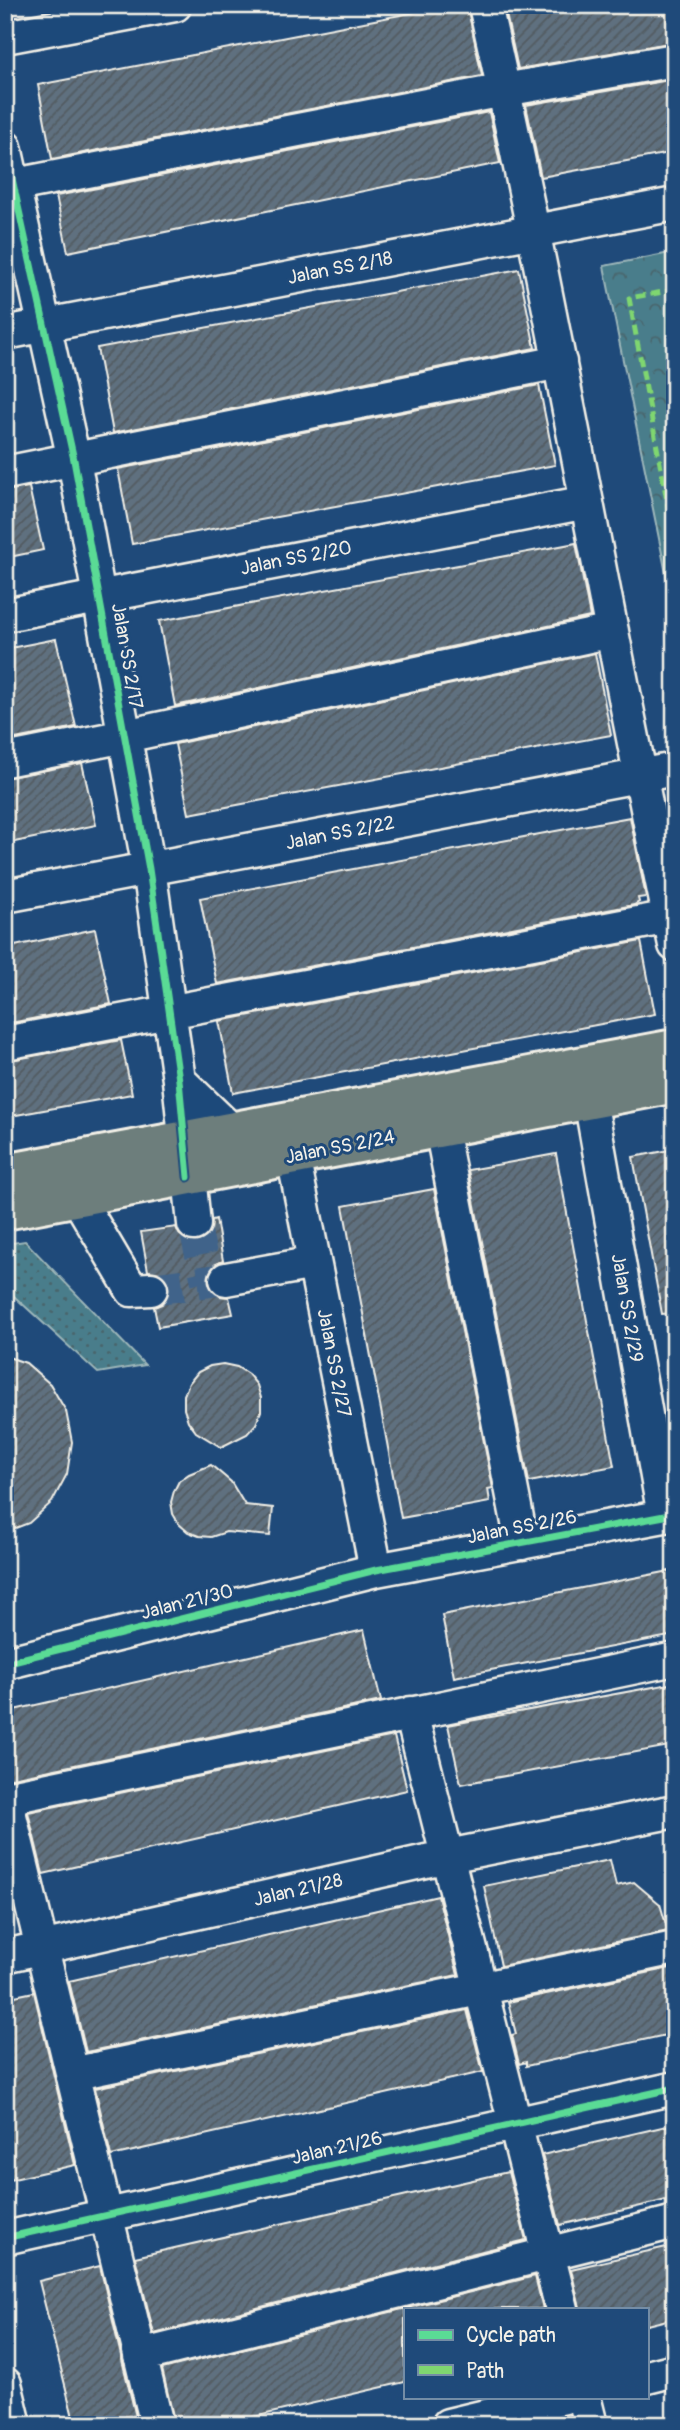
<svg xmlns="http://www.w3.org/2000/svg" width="680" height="2430" viewBox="0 0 680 2430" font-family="Pangolin,sans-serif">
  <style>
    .grass { fill: url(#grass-dots); stroke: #9eb7ba; stroke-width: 2 }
    .park { fill: url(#park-crowns); stroke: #9eb7ba; stroke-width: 2 }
    .building { fill: url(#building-hatch); stroke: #f4f1e8; stroke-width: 2 }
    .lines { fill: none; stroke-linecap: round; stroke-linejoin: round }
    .minor-tunnel { stroke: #3f638a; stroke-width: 32; stroke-dasharray: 32 16; stroke-linecap: butt }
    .minor-casing { stroke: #f4f1e8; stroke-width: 37 }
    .major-casing { stroke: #f4f1e8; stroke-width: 44 }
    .minor { stroke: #1f4a7a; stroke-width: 32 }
    .major { stroke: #6d7e7c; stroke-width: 38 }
    .quiet { stroke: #7fd670; stroke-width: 5; stroke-dasharray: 10 5; stroke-linecap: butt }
    .cycleway-casing { stroke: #1f4a7a; stroke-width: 11 }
    .cycleway { stroke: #5adb95; stroke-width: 7 }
    .labels { text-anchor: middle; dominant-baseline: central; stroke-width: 6; stroke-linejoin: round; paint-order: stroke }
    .street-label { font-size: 19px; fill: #f4f1e8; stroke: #1f4a7a }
  </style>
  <defs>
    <pattern id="grass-dots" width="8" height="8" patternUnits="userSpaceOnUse" patternTransform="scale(1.75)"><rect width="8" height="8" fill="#497d8b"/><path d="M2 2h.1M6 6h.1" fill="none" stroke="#49656c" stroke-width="1.8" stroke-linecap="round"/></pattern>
    <pattern id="park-crowns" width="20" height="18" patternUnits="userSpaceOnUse" patternTransform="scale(1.75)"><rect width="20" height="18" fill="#497d8b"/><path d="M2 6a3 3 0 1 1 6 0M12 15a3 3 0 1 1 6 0" fill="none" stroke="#49656c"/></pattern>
    <pattern id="building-hatch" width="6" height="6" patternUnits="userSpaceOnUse" patternTransform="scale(1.75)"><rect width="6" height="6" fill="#5e707f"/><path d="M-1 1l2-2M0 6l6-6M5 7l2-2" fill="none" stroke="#525a60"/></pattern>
  </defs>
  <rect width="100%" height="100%" fill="#1f4a7a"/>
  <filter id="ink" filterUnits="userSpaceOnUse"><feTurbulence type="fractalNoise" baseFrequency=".0143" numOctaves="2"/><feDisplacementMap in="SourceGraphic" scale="14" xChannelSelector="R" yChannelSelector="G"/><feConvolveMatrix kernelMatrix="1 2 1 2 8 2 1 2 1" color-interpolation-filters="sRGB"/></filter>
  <g filter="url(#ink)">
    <path class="grass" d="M25,1241L145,1365L98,1373L5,1288V1244Z"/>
    <path class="park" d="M675,252V618L604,266Z"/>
    <path class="building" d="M452,5H467L482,76L52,159L38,85Z
      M504,5H675V42L518,69Z
      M675,79V152L541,177L526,105Z
      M489,112L500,163L68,252L56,196Z
      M519,269L535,348L113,433L97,348Z
      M539,385L555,465L132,544L118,469Z
      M29,487L43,550L5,558V491Z
      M576,543L590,617L175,706L159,621Z
      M56,639L76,727L5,741V649Z
      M595,653L611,735L189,814L175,744Z
      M82,763L96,825L5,844V778Z
      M675,809V853L666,811Z
      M630,817L646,897L638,898L639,902L634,905L217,984L200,898Z
      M95,929L111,1004L5,1024V948Z
      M641,941L655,1014L233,1093L219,1021Z
      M121,1040L132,1094L5,1117V1061Z
      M675,1149V1313L662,1314L633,1157Z
      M556,1154L614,1466L529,1482L468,1170Z
      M434,1189L493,1488L488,1489L490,1502L401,1518L343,1206Z
      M216,1219L223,1261L214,1265L209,1273L208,1282L213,1291L220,1296L229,1297L233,1314L158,1327L154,1307L162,1304L167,1298L169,1287L166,1278L160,1273L148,1271L141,1232L176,1227L179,1234L186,1240L197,1242L205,1238L211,1231L212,1220Z
      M5,1356L26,1363L50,1384L66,1411L72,1442L67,1474L52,1502L29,1523L5,1532Z
      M223,1364L237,1367L248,1374L257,1385L261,1398V1411L256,1424L247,1434L221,1447L196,1432L188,1421L184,1409V1395L189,1383L198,1372L210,1366Z
      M211,1465L231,1482L245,1505L273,1508L270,1536L226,1532L211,1537L199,1536L188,1532L179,1524L173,1514L171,1502L174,1491L179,1481L189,1474Z
      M675,1570V1635L454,1677L442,1615Z
      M364,1630L381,1701L12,1778L5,1777V1712Z
      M675,1683V1745L461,1784L448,1725Z
      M394,1736L407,1790L43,1874L28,1812Z
      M610,1860L616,1886L634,1882L660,1904L668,1931L501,1966L484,1886Z
      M438,1896L458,1975L86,2052L69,1981Z
      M675,1967V2033L526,2066V2062L519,2064L512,2035L516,2034L508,2002Z
      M34,1992L75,2165L5,2181V1998Z
      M467,2010L483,2072L111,2156L95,2088Z
      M675,2124V2198L560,2225L542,2155Z
      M508,2172L526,2240L154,2334L135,2257Z
      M675,2245V2318L647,2325V2309H580L571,2269Z
      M100,2266L122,2360L138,2425H75L39,2281Z
      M535,2276L543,2309H405V2382L219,2425H175L162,2369Z"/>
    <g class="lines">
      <path class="minor-tunnel" d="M194,1224L207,1281
        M151,1289L226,1279"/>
      <defs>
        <path id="minor" d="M485,5C555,317 609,632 675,945
          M5,37L175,5
          M5,147L74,460L149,869L179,1080L194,1224
          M5,187L504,90L675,60
          M5,333L675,204
          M5,473L560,362
          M5,615L587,502
          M5,760L125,736L612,631
          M5,896L675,769
          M5,1043L675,916
          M179,1080L233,1132
          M590,1099L664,1516
          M441,1128L522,1543
          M293,1156L376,1570
          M76,1195L132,1290L151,1289
          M226,1279L314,1263
          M5,1663L376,1570L675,1514
          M411,1713L562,2309
          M5,1795L157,2425
          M6,1798L675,1659
          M5,1956L448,1856L675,1811
          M72,2074L675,1948
          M5,2238L675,2088
          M140,2356L675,2222
          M647,2377L675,2370
          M5,2384L15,2425
          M584,2397L591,2425
          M448,2425L565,2397"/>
        <path id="major" d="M5,1174L675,1049
          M5,1210L675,1083"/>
      </defs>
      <use href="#minor" class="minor-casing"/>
      <use href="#major" class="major-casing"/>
      <use href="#minor" class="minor"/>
      <use href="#major" class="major"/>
      <path class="quiet" d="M675,290L629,298L675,543"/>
      <defs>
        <path id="cycleway" d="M5,147L74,460L149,869L179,1080L188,1177
          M5,1663L376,1570L675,1514
          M5,2238L675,2088"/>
      </defs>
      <use href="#cycleway" class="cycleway-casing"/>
      <use href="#cycleway" class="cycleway"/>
    </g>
  </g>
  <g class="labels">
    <g class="street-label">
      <text transform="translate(340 268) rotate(-11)">Jalan SS 2/18</text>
      <text transform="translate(296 558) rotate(-11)">Jalan SS 2/20</text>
      <text transform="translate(127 656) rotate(80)">Jalan SS 2/17</text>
      <text transform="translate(340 833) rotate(-11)">Jalan SS 2/22</text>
      <text transform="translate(340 1147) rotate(-11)">Jalan SS 2/24</text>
      <text transform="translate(627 1308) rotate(80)">Jalan SS 2/29</text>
      <text transform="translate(334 1363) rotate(79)">Jalan SS 2/27</text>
      <text transform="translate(522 1527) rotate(-11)">Jalan SS 2/26</text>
      <text transform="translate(187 1602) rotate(-14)">Jalan 21/30</text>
      <text transform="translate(298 1890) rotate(-13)">Jalan 21/28</text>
      <text transform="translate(337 2148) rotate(-13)">Jalan 21/26</text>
    </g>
  </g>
  <rect width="680" height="2430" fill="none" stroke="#1f4a7a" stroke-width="28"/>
  <rect x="14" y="14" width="652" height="2402" fill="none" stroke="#f4f1e8" stroke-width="2.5" filter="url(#ink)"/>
  <rect x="404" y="2308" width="245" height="91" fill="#1f4a7a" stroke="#748da6" stroke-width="2"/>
  <rect x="418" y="2330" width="35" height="10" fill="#5adb95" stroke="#748da6" stroke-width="2"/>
  <text x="466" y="2342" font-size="21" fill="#f4f1e8">Cycle path</text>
  <rect x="418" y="2365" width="35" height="10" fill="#7fd670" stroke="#748da6" stroke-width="2"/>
  <text x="466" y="2378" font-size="21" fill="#f4f1e8">Path</text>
</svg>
